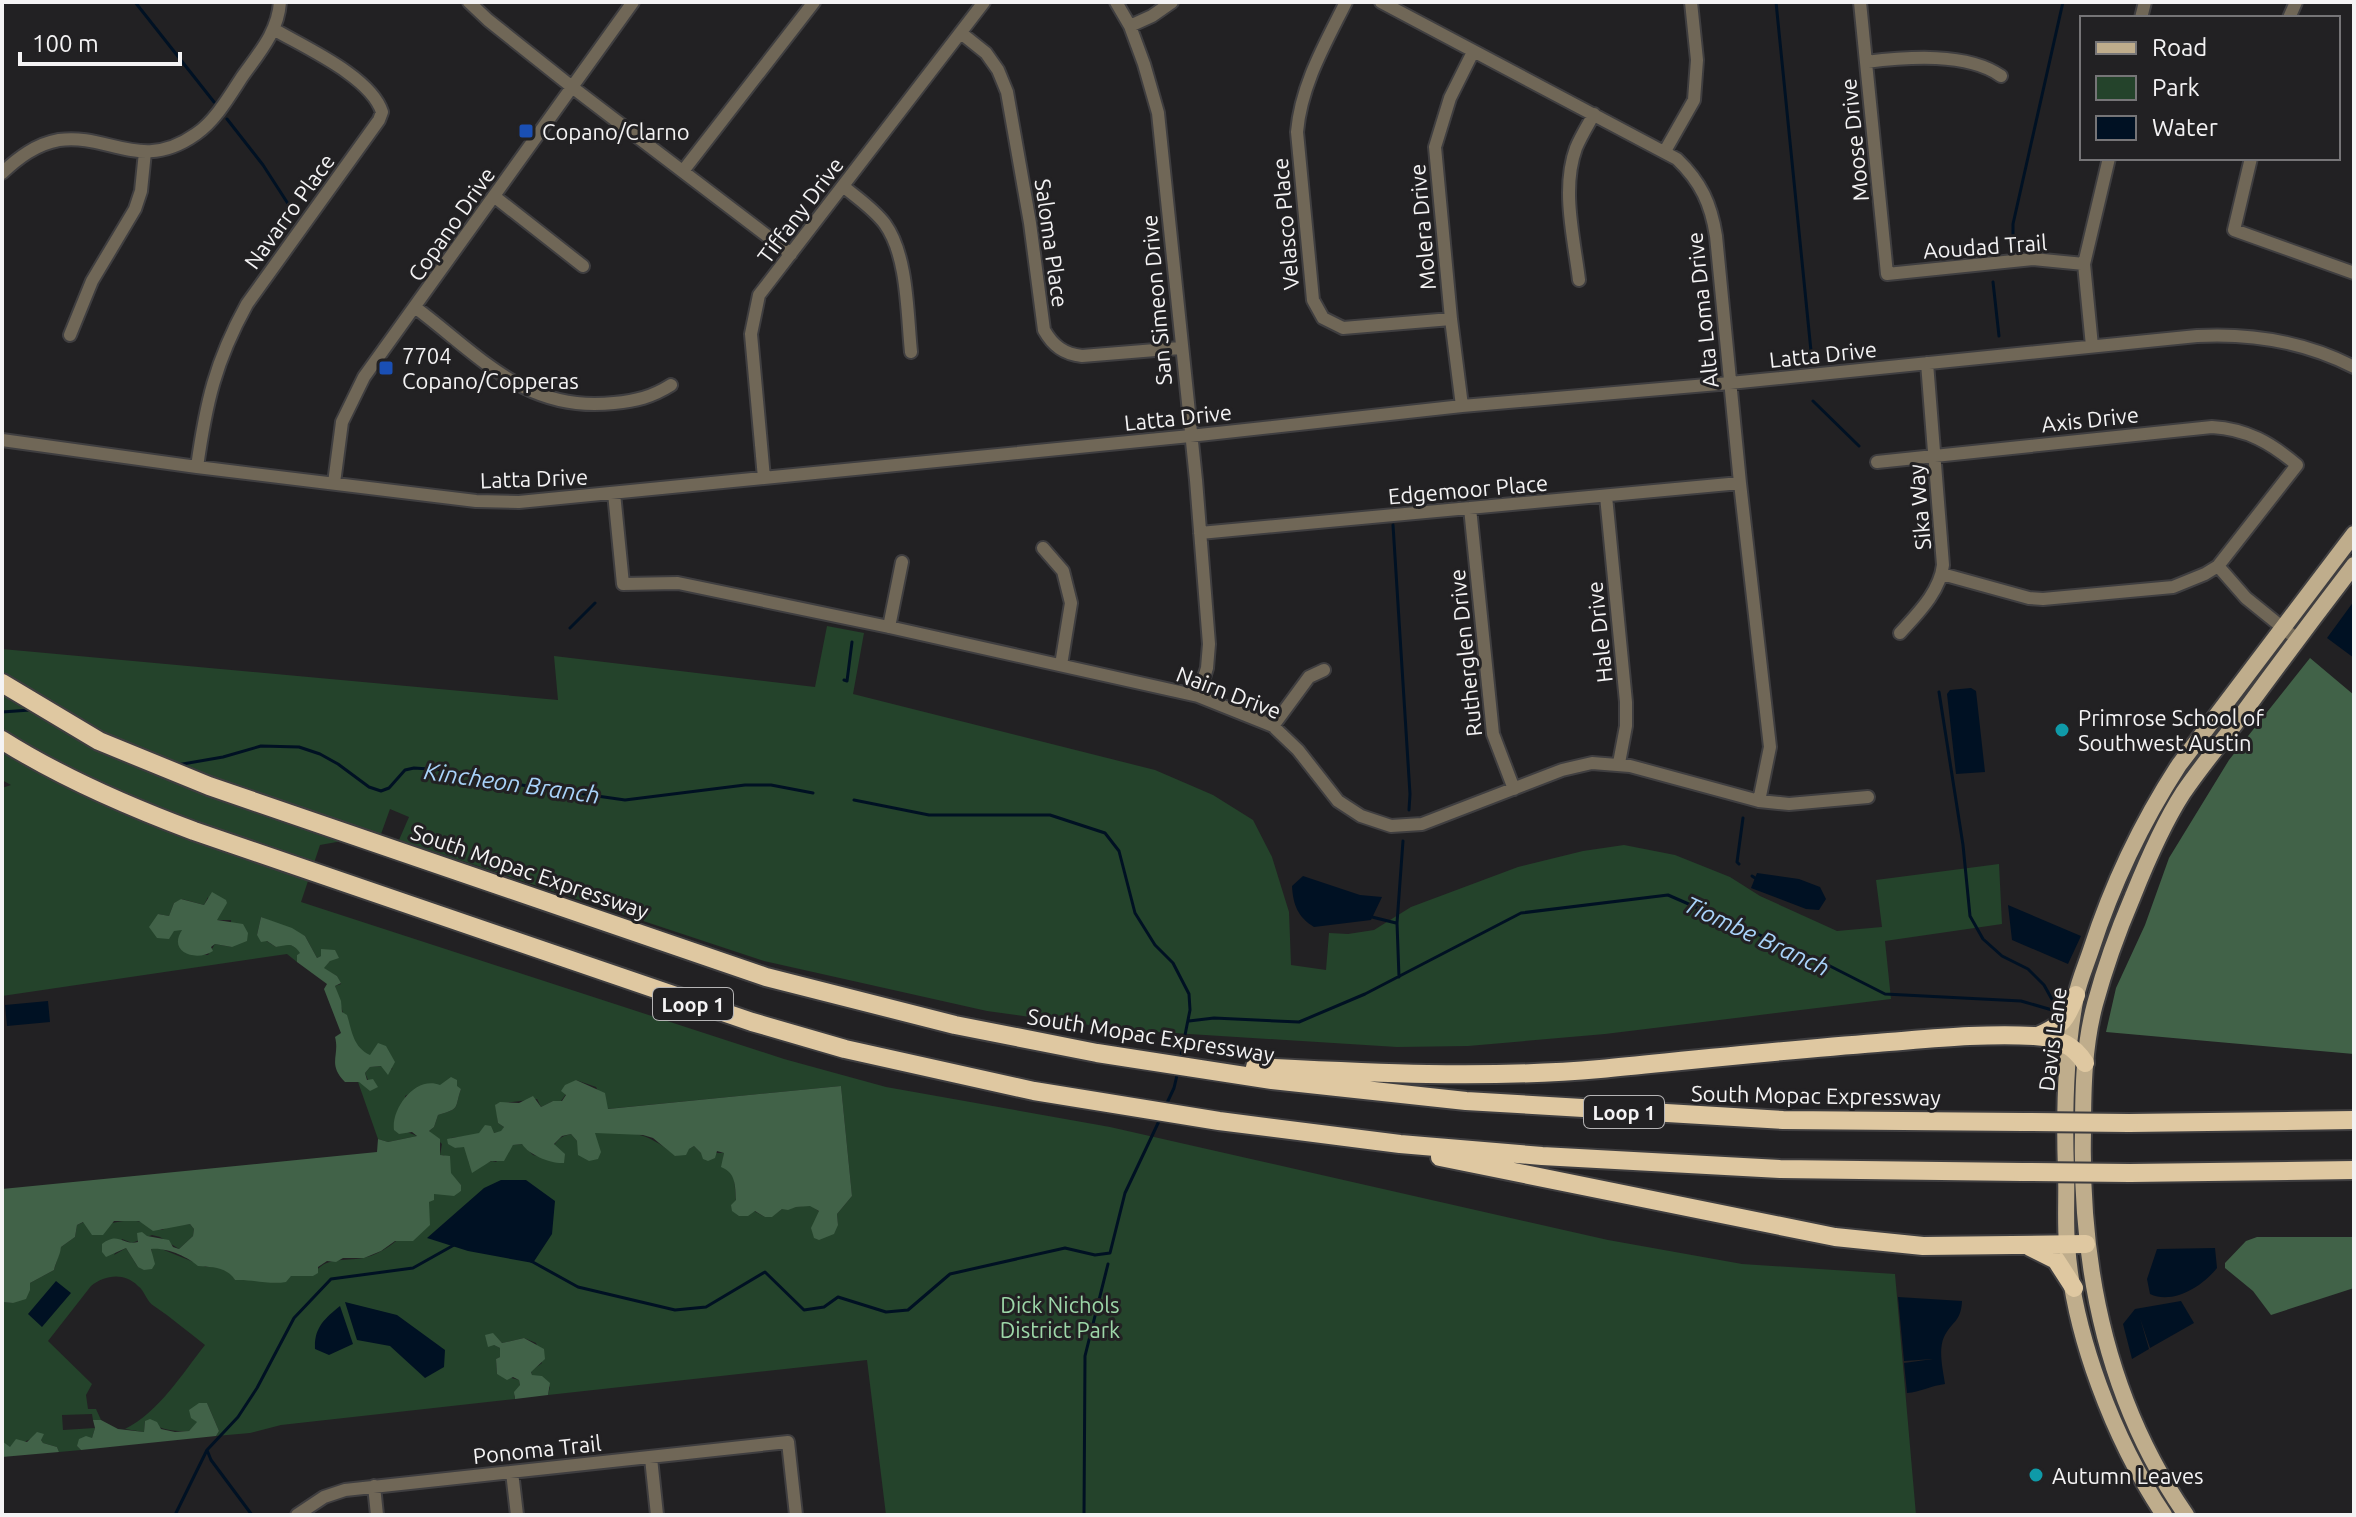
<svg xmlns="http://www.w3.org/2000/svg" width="2356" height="1517" viewBox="0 0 2356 1517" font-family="Ubuntu,sans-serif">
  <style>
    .green { fill: #24432b; fill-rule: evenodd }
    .forest { fill: #416248 }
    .water { fill: #001123 }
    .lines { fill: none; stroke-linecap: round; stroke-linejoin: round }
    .stream { stroke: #001123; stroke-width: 3 }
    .minor-casing { stroke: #3f3e40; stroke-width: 16 }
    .major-casing { stroke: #3f3e40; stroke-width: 20 }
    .highway-casing { stroke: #3f3e40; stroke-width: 22 }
    .minor { stroke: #706757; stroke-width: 12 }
    .major { stroke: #bfad8c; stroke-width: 16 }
    .highway { stroke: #dfc8a1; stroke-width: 18 }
    .highway-bridge-casing { stroke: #3f3e40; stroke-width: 22; stroke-linecap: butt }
    .highway-bridge { stroke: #dfc8a1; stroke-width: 18 }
    .transit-dot { fill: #1a4fb4; stroke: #222123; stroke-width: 3 }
    .culture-dot { fill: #0f9aa8; stroke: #222123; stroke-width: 3 }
    .labels { text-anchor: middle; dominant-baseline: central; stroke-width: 6; stroke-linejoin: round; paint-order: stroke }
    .shield { fill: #222123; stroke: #b5b4b5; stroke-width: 2 }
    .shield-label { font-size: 20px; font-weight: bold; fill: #f4f3f4 }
    .poi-label { font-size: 22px; fill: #f4f3f4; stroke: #222123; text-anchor: start }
    .street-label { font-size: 22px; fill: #f4f3f4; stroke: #222123 }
    .park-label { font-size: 22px; fill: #9dd7a8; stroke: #222123 }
    .water-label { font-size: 24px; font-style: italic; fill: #a9d3fa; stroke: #222123 }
  </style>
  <rect width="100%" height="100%" fill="#222123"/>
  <path class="green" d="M827,626L864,633L853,694L1155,770L1213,795L1253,820L1272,857L1289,912L1291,965L1326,970L1329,933L1348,934L1374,930L1411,907L1518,867L1583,851L1624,845L1675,855L1730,877L1760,896L1837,931L1882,927L1876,880L1999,864L2002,924L1885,941L1891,999L1605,1034L1468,1046L1397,1047L1126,1030L987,1011L764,961L399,840L409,817L390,809L381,834L320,845L301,902L784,1059L886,1087L1110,1127L1608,1240L1742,1264L1895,1274L1916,1515H886L867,1360L548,1395L550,1387L532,1375L531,1371L542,1363L536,1343L524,1338L502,1343L498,1339L494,1345L500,1348V1357L496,1359L497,1374L519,1380L520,1385L514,1396L515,1399L281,1425L250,1433L216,1436L219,1431L207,1403L198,1422L189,1431C172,1432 161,1429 145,1421L144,1432L125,1429C159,1412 182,1374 205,1345C188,1332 172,1318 154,1306C146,1301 145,1291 138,1286C124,1272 105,1275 91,1286L48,1341L92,1384L86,1395L88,1409H96L101,1420H93L92,1414L62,1415L63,1430L95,1428L92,1438L77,1446L81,1450L59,1452L57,1447L43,1443L41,1440L33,1438L10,1448L2,1441V1302L13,1303L30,1283L54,1270L61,1247L75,1237L77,1225L84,1222C100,1231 118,1218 136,1221C145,1222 153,1228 162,1230L170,1226L190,1224L194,1229L193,1236L179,1249L160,1237L152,1235L132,1243L122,1239L114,1255L126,1248L138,1267L152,1253L151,1248H159L206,1267L215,1265L231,1273L235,1280L253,1279L265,1282L291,1276H313C325,1254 346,1263 367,1257C390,1251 410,1228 428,1213L429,1202L434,1194C444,1193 451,1195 461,1191V1185L450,1173L449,1163L444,1155H440L442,1144L429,1131L434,1127L438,1115C461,1108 454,1109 461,1089C440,1085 424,1086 405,1096V1131L417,1136L388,1142L378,1139L358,1082L368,1080L365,1073L370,1067L382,1066L386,1070L393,1069C384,1064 373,1059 365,1054C349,1043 341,1004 335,986L341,984L337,976L323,968L330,961L321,956L317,958L305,936L261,917L257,935L276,947C288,943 292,943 301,953L297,955V962L287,954L2,996V788L11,785L2,780V649L558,700L554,656L815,687ZM208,897L216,920H231L232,947L215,944L208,955H200L182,933L183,930H174L158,914L169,916L174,903L182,899L204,905ZM576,1080L596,1087L607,1109L841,1086L852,1196L837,1214L838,1225L810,1205L782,1209L771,1217H765L736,1201L734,1176L723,1159L724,1153H701L694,1146L676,1156C645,1131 633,1131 594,1133L596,1144L577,1141L571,1134C556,1137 553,1146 549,1159L533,1155L522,1144L513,1145L496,1162L492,1161L484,1164L469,1163L467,1150L464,1146L455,1148L451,1138L501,1132L504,1127L498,1123L496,1104L537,1099L541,1107L553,1101H561Z"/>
  <path class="forest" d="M2310,658L2354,695V1054L2106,1032L2116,988L2145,925L2169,858L2229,760Z
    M212,892L226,900L227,903L217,920L243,924L248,933L247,941L232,947L215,944L211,947L213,951C197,962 167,953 182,930L174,931L169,939L157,938L149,927L158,914L169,916L174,903L181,899L204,905Z
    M261,917L292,928L305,936L317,958L321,956V949L335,950L339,958L330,961L324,968L337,976L341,983L335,986L341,1001L342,1012L347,1015C352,1031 353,1047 370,1055L378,1043L386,1046L395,1062L388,1075L381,1066L370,1067L365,1073L367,1080L373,1079L378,1087L370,1091L359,1082H345C327,1064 340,1056 335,1037L341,1033L324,989L327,984L297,962V955L300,953C292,942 288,945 276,947L267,941L261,942L257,935Z
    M451,1077L457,1080V1086L461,1089C454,1109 461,1108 438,1115L434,1127L429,1131L440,1139V1155L450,1156L451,1173L461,1185V1191L454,1196L434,1194V1200L429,1202L430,1225L413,1241H395L381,1251L364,1258H343L336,1262L327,1261L318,1267V1273L313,1276H291L286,1282C269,1285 253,1279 235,1280C227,1267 212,1267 198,1266C188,1257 166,1247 151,1249L155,1264L152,1269L144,1270L138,1267L126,1248L106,1257L102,1252V1244C119,1231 122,1246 138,1242L137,1233L142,1232L147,1236L169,1240L173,1247L179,1249L193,1236L194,1229L190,1224L153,1231L139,1221H114L103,1235H92L83,1222L77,1225L75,1237L61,1247C60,1256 56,1261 54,1270L30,1283V1290L26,1299L13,1303L2,1302V1189L377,1152L378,1139L388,1142L417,1136L412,1132L399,1134L394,1130C391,1108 416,1075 440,1085Z
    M576,1080L605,1093L608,1109L841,1086L852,1196L837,1214L838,1225L834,1234L819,1240L814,1238L811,1228L819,1211L810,1206L796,1207L788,1210L782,1209L772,1217H765L755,1211L748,1216H739L732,1211L731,1205L736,1200C735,1185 736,1173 721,1167L724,1153L717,1151L715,1158L708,1161L703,1159L701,1153L694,1146L689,1149L686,1155L675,1156L653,1138L643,1135L595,1133L601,1152L598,1159L589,1161L578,1155L577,1141L571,1134L562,1136L554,1144L565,1154L564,1163C551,1164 529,1155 522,1144L513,1145L504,1161H491L472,1173L464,1147L455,1148L448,1144L447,1139L479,1133L485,1125L491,1126L494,1133L501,1131L504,1127L498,1123L495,1105L500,1102L519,1103L533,1096L541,1107L553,1101H562L566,1095L561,1091L565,1085Z
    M2257,1237H2354V1288L2271,1315L2253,1291L2225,1268V1263L2246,1241Z
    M493,1333L502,1343L524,1338L544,1349L545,1359L531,1372L532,1375L542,1376L550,1383L548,1395L515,1399L514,1392L520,1385L519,1380L513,1377L507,1380L497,1374L496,1359L500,1357V1348L494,1345L488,1347L485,1335Z
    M199,1403H207L219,1431L216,1436L81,1450L77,1446L79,1439L86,1436L92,1438L95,1428L93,1420H101L118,1429L144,1432L145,1421L150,1419L157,1422L161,1429L175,1432L189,1431L197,1422L191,1418L189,1410Z
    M37,1432L44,1434L41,1440L43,1443L57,1447L59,1452L2,1457V1441L10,1447L16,1439L27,1442Z"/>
  <path class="water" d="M2354,601V658L2327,638Z
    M1971,688L1976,691L1985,772L1956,774L1947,694L1950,690Z
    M1757,873L1799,879L1820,887L1826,899L1819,910L1806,909L1751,888Z
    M1303,876L1360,895L1382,897L1371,920L1314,927C1298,917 1293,905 1292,886Z
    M2008,905L2081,936L2068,964L2012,940Z
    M48,1001L50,1022L7,1026L5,1005Z
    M501,1180H526L555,1201L552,1234L533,1263L468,1251L427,1238L484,1188Z
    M2215,1248L2217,1268C2203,1286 2173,1305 2150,1294L2147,1279L2157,1249Z
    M56,1281L71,1293L42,1327L28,1314Z
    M1898,1297L1962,1301C1961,1322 1952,1321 1944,1337C1938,1350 1943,1370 1945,1384C1930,1386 1920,1392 1907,1393L1904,1363L1933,1359L1904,1361Z
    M2181,1301L2194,1323L2150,1348L2140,1318L2149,1349L2132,1359L2123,1324L2135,1309Z
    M345,1302L397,1315L445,1350L444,1367L425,1378L390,1346L357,1340Z
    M340,1306L353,1344L329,1355L315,1349C314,1328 324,1319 340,1306Z"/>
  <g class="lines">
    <path class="stream" d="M135,2L214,102
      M1776,2L1811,351
      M2,4L5,2
      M227,119L263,165L294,213
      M2013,244V224L2063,2
      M1993,282L1999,336
      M1813,401L1859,446
      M1393,525L1410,794L1409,810
      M570,628L595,603
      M844,680L847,681L852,642
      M1939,692L1963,845L1970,916L1983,939L2002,956L2028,969L2044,985L2059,1012
      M2,712L30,710
      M177,765L223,757L261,746L299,747L320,754L338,764L369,787L381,791L389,788L405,770L414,768L444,770L527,786L625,800L745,785H771L813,793
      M854,800L929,815H1050L1105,833L1119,851L1135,913L1155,945L1173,963L1189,994L1190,1010L1180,1060
      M1739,864L1737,862L1743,818
      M1752,876L1755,878
      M1372,917L1396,923
      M1399,977L1397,923L1403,841
      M1189,1021L1214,1018L1299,1022L1365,994L1521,913L1668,895L1824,963L1885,994L2021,1001L2059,1012
      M1166,1105L1174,1088L1178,1071
      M531,1261L578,1287L675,1310L706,1307L765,1272L804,1310L824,1307L838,1297L886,1312L908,1310L950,1274L1065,1248L1095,1255L1110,1253L1125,1193L1160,1119
      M207,1450L211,1460L252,1515
      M175,1515L207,1450L238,1417L257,1388L294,1318L331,1279L413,1268L454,1245
      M1084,1515L1085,1356L1108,1264"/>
    <defs>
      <path id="minor" d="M469,2L488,20L572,87L791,254
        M1116,2L1130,26L1144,64L1158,113L1196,480L1209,644L1207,668L1198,696
        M1346,2C1325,44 1301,85 1297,132L1313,300L1323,318L1343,328L1451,319
        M1381,2L1677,159C1701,182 1711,204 1716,236L1740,483L1770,747L1759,801
        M1860,2L1887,274L2033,259L2084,264
        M2141,18L2145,2
        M2289,18L2296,2
        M1130,26L1152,16L1172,2
        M961,33L986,53L998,70L1007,92L1030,223L1044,330C1053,346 1064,354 1082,356L1180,348
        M1866,62C1907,57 1967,52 2001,76
        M1665,151L1694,100L1697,60L1691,2
        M2251,158L2234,230L2354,273
        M683,171L814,2
        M2,173C18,158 36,144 59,140C109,133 141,173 196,134C215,121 229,97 242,77C259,53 278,32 280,2
        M843,186C857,198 874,209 885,224C908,256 907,314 911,352
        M495,197L583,266
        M1579,280C1574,238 1561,189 1576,148C1581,136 1588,125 1594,114
        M416,308C480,356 526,413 614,403C636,401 652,397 671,385
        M70,335L92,281L135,209L141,191L145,152
        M2092,346L2084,264L2109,158
        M1462,406L1451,319L1435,147L1450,98L1473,52
        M2,440L197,467L476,501L519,502L1190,436L1462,406L1730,383L2197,336C2252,333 2305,342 2354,367
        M1877,462L2212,427C2247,429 2271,443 2297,465L2218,566L2205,574L2173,587L2043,599L2029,598L1942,574
        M197,467C206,403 215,362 247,304L379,120L382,112C371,77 306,48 275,30
        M764,478L751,334L759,295L984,2
        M334,483L342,422L364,377L633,2
        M614,493L623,584L678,583L889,627L1198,696L1273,726L1298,750L1338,801L1361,816L1391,826L1422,824L1562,770L1592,763L1630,766L1759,801L1789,804L1868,797
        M1606,496L1626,702V726L1619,763
        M1470,508L1493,734L1514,789
        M1200,533L1740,483
        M1043,548L1063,571L1071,603L1061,665
        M2218,566L2246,598L2298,640
        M889,627L902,562
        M1900,633C1917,614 1940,592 1943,565L1927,363
        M1273,726L1309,677L1324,670
        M651,1458L657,1515
        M512,1472L517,1515
        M374,1486L377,1515
        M297,1515L324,1497L345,1490L788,1442L796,1515"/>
      <path id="major" d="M2164,1515C2114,1440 2073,1334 2067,1244C2065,1220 2067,1195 2066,1171C2064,1114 2065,1053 2076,996C2079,981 2086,965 2091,950C2112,885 2142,822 2179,765L2354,534
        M2186,1515C2107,1401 2080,1267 2083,1131C2083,1088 2084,1045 2095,1004C2105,967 2118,931 2133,896C2147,861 2163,824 2183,793C2200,768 2220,744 2238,720C2276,668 2315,616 2354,565"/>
      <path id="highway" d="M2,683L99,741L209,786L766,977L955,1025L1097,1053L1272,1080L1466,1101L1783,1120L2023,1122
        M2,740C62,778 127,806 194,831L752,1022L845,1049L1034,1091L1219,1121L1400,1144L1542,1156L1780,1169L2022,1172
        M2038,1036C2063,1025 2066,1020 2076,995
        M1255,1067C1370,1073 1485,1079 1600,1069C1692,1060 1785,1050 1877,1043C1929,1039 1982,1033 2034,1036C2055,1037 2074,1045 2085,1063
        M2129,1123L2354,1120
        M1440,1157L1835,1237L1923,1246L2086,1244
        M2130,1173L2354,1170
        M2030,1247L2056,1260L2074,1288"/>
    </defs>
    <use href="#minor" class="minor-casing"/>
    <use href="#major" class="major-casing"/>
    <use href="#highway" class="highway-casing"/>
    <use href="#minor" class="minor"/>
    <use href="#major" class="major"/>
    <use href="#highway" class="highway"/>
    <defs>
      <path id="highway-bridge" d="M2023,1122L2129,1123
        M2022,1172L2130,1173"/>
    </defs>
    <use href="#highway-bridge" class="highway-bridge-casing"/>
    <use href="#highway-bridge" class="highway-bridge"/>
  </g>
  <g class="transit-dot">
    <rect x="518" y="123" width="16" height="16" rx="4"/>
    <rect x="378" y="360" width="16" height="16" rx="4"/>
  </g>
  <g class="culture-dot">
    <circle cx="2062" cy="730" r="8"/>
    <circle cx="2036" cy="1475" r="8"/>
  </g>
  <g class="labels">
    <g class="shield">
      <rect x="653" y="988" width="80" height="32" rx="6"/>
      <rect x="1584" y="1096" width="80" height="32" rx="6"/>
    </g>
    <g class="shield-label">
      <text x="693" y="1004">Loop 1</text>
      <text x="1624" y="1112">Loop 1</text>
    </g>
    <g class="poi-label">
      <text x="542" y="131">Copano/Clarno</text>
      <text x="402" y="355">7704<tspan x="402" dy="25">Copano/Copperas</tspan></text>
      <text x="2078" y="717">Primrose School of<tspan x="2078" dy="25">Southwest Austin</tspan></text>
      <text x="2052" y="1475">Autumn Leaves</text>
    </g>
    <g class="street-label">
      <text transform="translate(1854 140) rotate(-96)">Moose Drive</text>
      <text transform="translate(800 210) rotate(-53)">Tiffany Drive</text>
      <text transform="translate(289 211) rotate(-54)">Navarro Place</text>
      <text transform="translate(451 224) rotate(-55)">Copano Drive</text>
      <text transform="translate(1285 224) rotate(-95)">Velasco Place</text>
      <text transform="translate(1422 227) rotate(-95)">Molera Drive</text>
      <text transform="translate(1052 243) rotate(82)">Saloma Place</text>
      <text transform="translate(1985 246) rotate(-4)">Aoudad Trail</text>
      <text transform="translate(1156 300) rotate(-95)">San Simeon Drive</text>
      <text transform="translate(1702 310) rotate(-96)">Alta Loma Drive</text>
      <text transform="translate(1823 354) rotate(-6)">Latta Drive</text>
      <text transform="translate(1178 417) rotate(-6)">Latta Drive</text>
      <text transform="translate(2090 419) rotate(-6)">Axis Drive</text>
      <text transform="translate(534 478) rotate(-2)">Latta Drive</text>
      <text transform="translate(1468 489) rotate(-5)">Edgemoor Place</text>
      <text transform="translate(1919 507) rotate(-95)">Sika Way</text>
      <text transform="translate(1599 632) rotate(-96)">Hale Drive</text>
      <text transform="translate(1465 653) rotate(-96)">Rutherglen Drive</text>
      <text transform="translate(1229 692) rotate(21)">Nairn Drive</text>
      <text transform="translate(530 871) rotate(19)">South Mopac Expressway</text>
      <text transform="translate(1151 1035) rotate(9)">South Mopac Expressway</text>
      <text transform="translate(2052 1039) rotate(-83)">Davis Lane</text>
      <text transform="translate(1816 1095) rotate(1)">South Mopac Expressway</text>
      <text transform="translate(537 1449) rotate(-6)">Ponoma Trail</text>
    </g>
    <g class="park-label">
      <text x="1060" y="1304">Dick Nichols<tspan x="1060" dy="25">District Park</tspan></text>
    </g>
    <g class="water-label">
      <text transform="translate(512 783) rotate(8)">Kincheon Branch</text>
      <text transform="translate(1757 936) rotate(25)">Tiombe Branch</text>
    </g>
  </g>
  <rect width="2356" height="1517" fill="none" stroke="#f4f3f4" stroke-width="8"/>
  <rect x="2080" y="16" width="260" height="144" fill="#222123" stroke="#767577" stroke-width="2"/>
  <rect x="2096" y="42" width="40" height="12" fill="#bfad8c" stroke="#767577" stroke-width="2"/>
  <text x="2152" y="56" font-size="24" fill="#f4f3f4">Road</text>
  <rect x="2096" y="76" width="40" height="24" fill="#24432b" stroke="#767577" stroke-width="2"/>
  <text x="2152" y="96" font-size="24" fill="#f4f3f4">Park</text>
  <rect x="2096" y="116" width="40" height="24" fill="#001123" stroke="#767577" stroke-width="2"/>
  <text x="2152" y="136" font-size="24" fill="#f4f3f4">Water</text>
  <path d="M20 52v12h160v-12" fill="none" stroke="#f4f3f4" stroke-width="4"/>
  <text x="32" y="52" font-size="24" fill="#f4f3f4" stroke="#222123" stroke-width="6" paint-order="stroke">100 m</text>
</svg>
